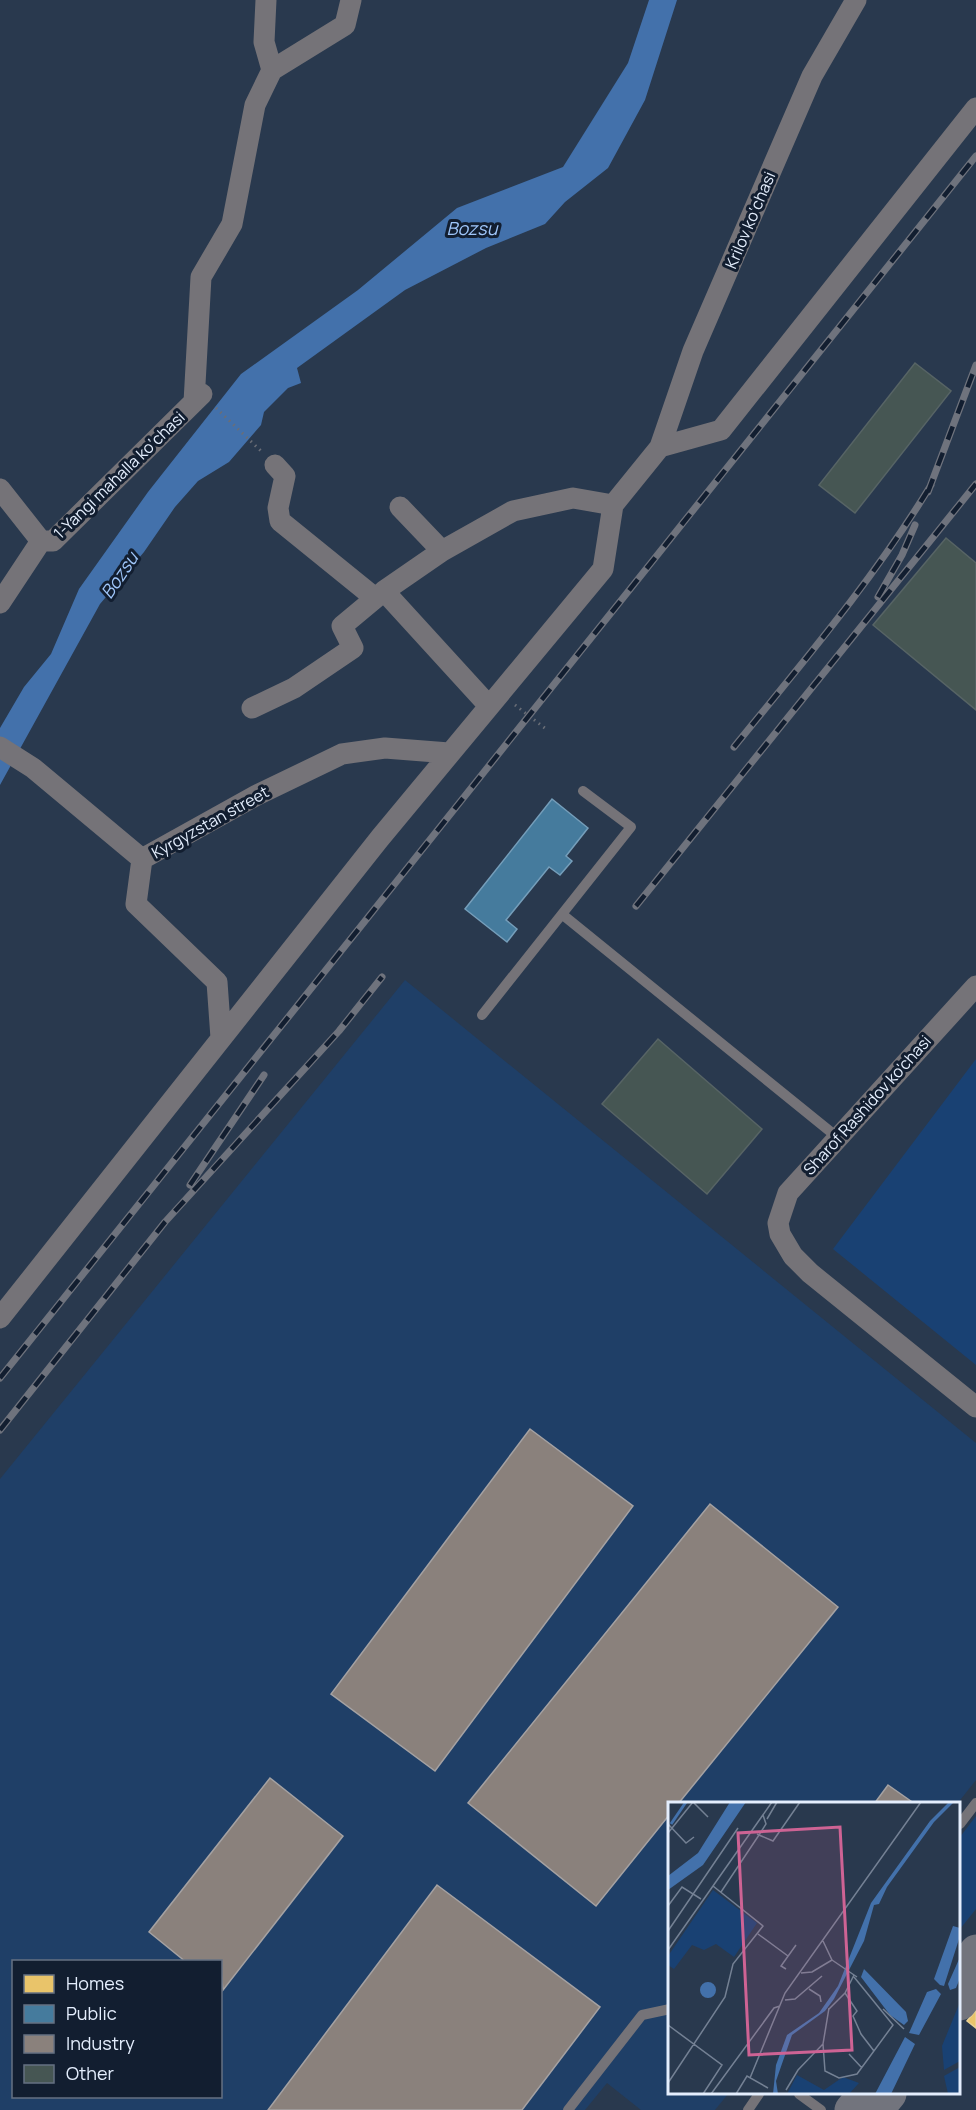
<svg xmlns="http://www.w3.org/2000/svg" width="976" height="2110" viewBox="0 0 976 2110" font-family="Manrope,sans-serif">
  <style>
    .built { fill: #1f3f67; fill-rule: evenodd }
    .green { fill: #194173 }
    .water { fill: #4371ab }
    .homes { fill: #e9c46a; stroke: #e8d196; stroke-width: 1.5 }
    .public { fill: #457b9d; stroke: #759eba; stroke-width: 1.5 }
    .industry { fill: #8a817c; stroke: #a5a2a3; stroke-width: 1.5 }
    .building { fill: #465653; stroke: #576465; stroke-width: 1.5 }
    .lines { fill: none; stroke-linecap: round; stroke-linejoin: round }
    .path { stroke: #6a6e77; stroke-width: 3; stroke-dasharray: 1.5 4.5; stroke-linecap: butt }
    .lane { stroke: #757378; stroke-width: 10 }
    .street { stroke: #757378; stroke-width: 21 }
    .primary { stroke: #72747d; stroke-width: 33 }
    .rail-casing { stroke: #6f737d; stroke-width: 7 }
    .rail { stroke: #121e30; stroke-width: 4.5; stroke-dasharray: 14; stroke-linecap: butt }
    .labels { text-anchor: middle; dominant-baseline: central; stroke-width: 6; stroke-linejoin: round; paint-order: stroke }
    .street-label { font-size: 16px; fill: #e4eefd; stroke: #121e30 }
    .water-label { font-size: 18px; font-style: italic; fill: #9fc6fa; stroke: #121e30 }
    .inset-river { fill: none; stroke: #4371ab; stroke-width: 3 }
    .inset-road { fill: none; stroke: #748194; stroke-width: 1.5 }
    .view { fill: #ce6394; fill-opacity: 0.15; stroke: #ce6394; stroke-width: 3 }
    .inset-edge { fill: none; stroke: #e4eefd; stroke-width: 3 }
  </style>
  <rect width="100%" height="100%" fill="#29394e"/>
  <path class="built" d="M405,980L976,1443V1780L957,1804H670V2094H728L715,2110H641L607,2083L585,2110H0V1479ZM14,1962H220V2096H14Z"/>
  <path class="green" d="M976,1059V1365L833,1249Z
    M976,1816V1909L960,1929V1837Z"/>
  <path class="water" d="M649,0H677L645,100L608,168L565,202L545,224L486,248L405,290L297,368L301,383L288,388L264,412L261,425L229,462L198,481L175,507L144,552L100,604L0,785V728L24,687L51,654L79,589L148,492L241,374L358,290L457,208L563,167L628,63Z"/>
  <path class="homes" d="M976,2010V2028L967,2021Z"/>
  <path class="public" d="M552,799L588,828L566,856L572,861L560,875L549,867L506,920L517,929L507,942L465,909Z"/>
  <path class="industry" d="M530,1429L633,1506L435,1771L331,1694Z
    M710,1504L838,1607L678,1804H670V1814L596,1906L468,1803Z
    M270,1778L343,1836L223,1990L220,1962H186L149,1932Z
    M888,1785L915,1804H874Z
    M437,1885L600,2007L522,2110H268Z"/>
  <path class="building" d="M915,363L951,391L855,513L819,485Z
    M946,538L976,563V710L873,625Z
    M658,1039L762,1129L707,1194L602,1104Z"/>
  <g class="lines">
    <path class="path" d="M216,408L261,451
      M515,705L546,729"/>
    <path class="lane" d="M563,915L837,1137
      M482,1015L631,827L583,791
      M960,1824L976,1803
      M799,2094L821,2110
      M568,2110L642,2015L670,2009
      M748,2110L759,2094"/>
    <path class="street" d="M266,0L264,42L272,70
      M194,402L201,277L232,224L255,105L272,70L345,25L351,0
      M660,447L721,430L976,108
      M275,465L285,476L278,508L280,521L375,598
      M0,489L41,541
      M400,507L442,551
      M384,591L489,706
      M0,603L41,541H53L202,394
      M252,708L294,688L353,648L342,626L384,591L442,551L513,511L573,498L613,505
      M0,747L33,768L142,859
      M142,859L257,795L342,754L385,748L449,753
      M142,859L136,904L217,982L221,1038
      M976,986L788,1193L778,1223L780,1234L793,1256L810,1273L976,1407
      M0,1318L380,838L603,569L613,505L660,447L693,351L812,76L856,0"/>
    <path class="primary" d="M960,1972L976,1951
      M960,2004L976,1983
      M851,2110L864,2094
      M877,2110L890,2094"/>
    <defs>
      <path id="rail" d="M928,492L976,365
        M878,597L902,555L915,525
        M734,747C803,662 874,579 931,485
        M636,906L976,484
        M190,1185L264,1075
        M0,1378L976,156
        M0,1430L165,1222L339,1031L382,977"/>
    </defs>
    <use href="#rail" class="rail-casing"/>
    <use href="#rail" class="rail"/>
  </g>
  <g class="labels">
    <g class="street-label">
      <text transform="translate(750 220) rotate(-67)">Krilov ko‘chasi</text>
      <text transform="translate(119 475) rotate(-44)">1-Yangi mahalla ko‘chasi</text>
      <text transform="translate(210 822) rotate(-29)">Kyrgyzstan street</text>
      <text transform="translate(867 1105) rotate(-48)">Sharof Rashidov ko'chasi</text>
    </g>
    <g class="water-label">
      <text x="472" y="228">Bozsu</text>
      <text transform="translate(119 575) rotate(-56)">Bozsu</text>
    </g>
  </g>
  <g transform="translate(668 1802)">
    <rect width="292" height="292" fill="#29394e"/>
    <path d="M45,88L89,121L66,155L48,142L36,148L24,143L6,167L0,163V154ZM292,200V259L276,268L274,244ZM292,265V292H280L276,274ZM129,273L156,288L175,275L191,281L181,292H119Z" fill="#194173"/>
    <path d="M62,0H78L35,63L0,88V74L30,51ZM281,0H286L266,20L219,85L211,102L206,103L196,139L166,197L157,209L124,233L108,279L110,292H105L108,263L119,233L151,211L170,184L203,101L262,19ZM285,124L292,126V134L276,184L272,183L266,177ZM292,155V176L288,186L282,188L280,182ZM196,167L238,210L240,219L236,223L222,213L193,175ZM32 188a8 8 0 1 1 16 0a8 8 0 1 1-16 0ZM268,187L273,192L251,233L241,231L259,190ZM237,235L247,242L223,292H207Z" fill="#4371ab"/>
    <path class="inset-river" d="M3,22L18,0"/>
    <path class="inset-road" d="M25,0L40,15M99,17L109,0M0,22L18,41L26,35M0,31L25,0M89,32L91,33L98,22L95,13M53,90L91,33L105,39L132,0M0,104L14,85L33,97M0,129L70,26M90,132L120,154M155,139L164,158M0,148L104,0M164,158L189,175M118,167L113,164L128,143M133,171L144,170L164,158M141,187L152,194L153,200M177,191L189,209L185,214L193,232L206,249M117,198L127,197L154,174M161,207L177,191L186,173M215,207L236,227M0,223L54,263L35,292M155,242L157,269L171,276L189,272L225,223L186,175M181,252L194,266M82,276L117,191L253,0M0,281L57,195L65,162L95,124L45,84M118,288L130,268L155,242L161,206M43,292L106,206L112,204M68,292L79,274L100,286"/>
    <path class="view" d="M172,25L184,248L81,253L70,31Z"/>
    <rect width="292" height="292" class="inset-edge"/>
  </g>
  <rect x="12" y="1960" width="210" height="138" fill="#121e30" stroke="#667182" stroke-width="1.5"/>
  <rect x="24" y="1975" width="30" height="18" fill="#e9c46a" stroke="#667182" stroke-width="1.5"/>
  <text x="66" y="1990" font-size="18" fill="#e4eefd">Homes</text>
  <rect x="24" y="2005" width="30" height="18" fill="#457b9d" stroke="#667182" stroke-width="1.5"/>
  <text x="66" y="2020" font-size="18" fill="#e4eefd">Public</text>
  <rect x="24" y="2035" width="30" height="18" fill="#8a817c" stroke="#667182" stroke-width="1.5"/>
  <text x="66" y="2050" font-size="18" fill="#e4eefd">Industry</text>
  <rect x="24" y="2065" width="30" height="18" fill="#465653" stroke="#667182" stroke-width="1.5"/>
  <text x="66" y="2080" font-size="18" fill="#e4eefd">Other</text>
</svg>
